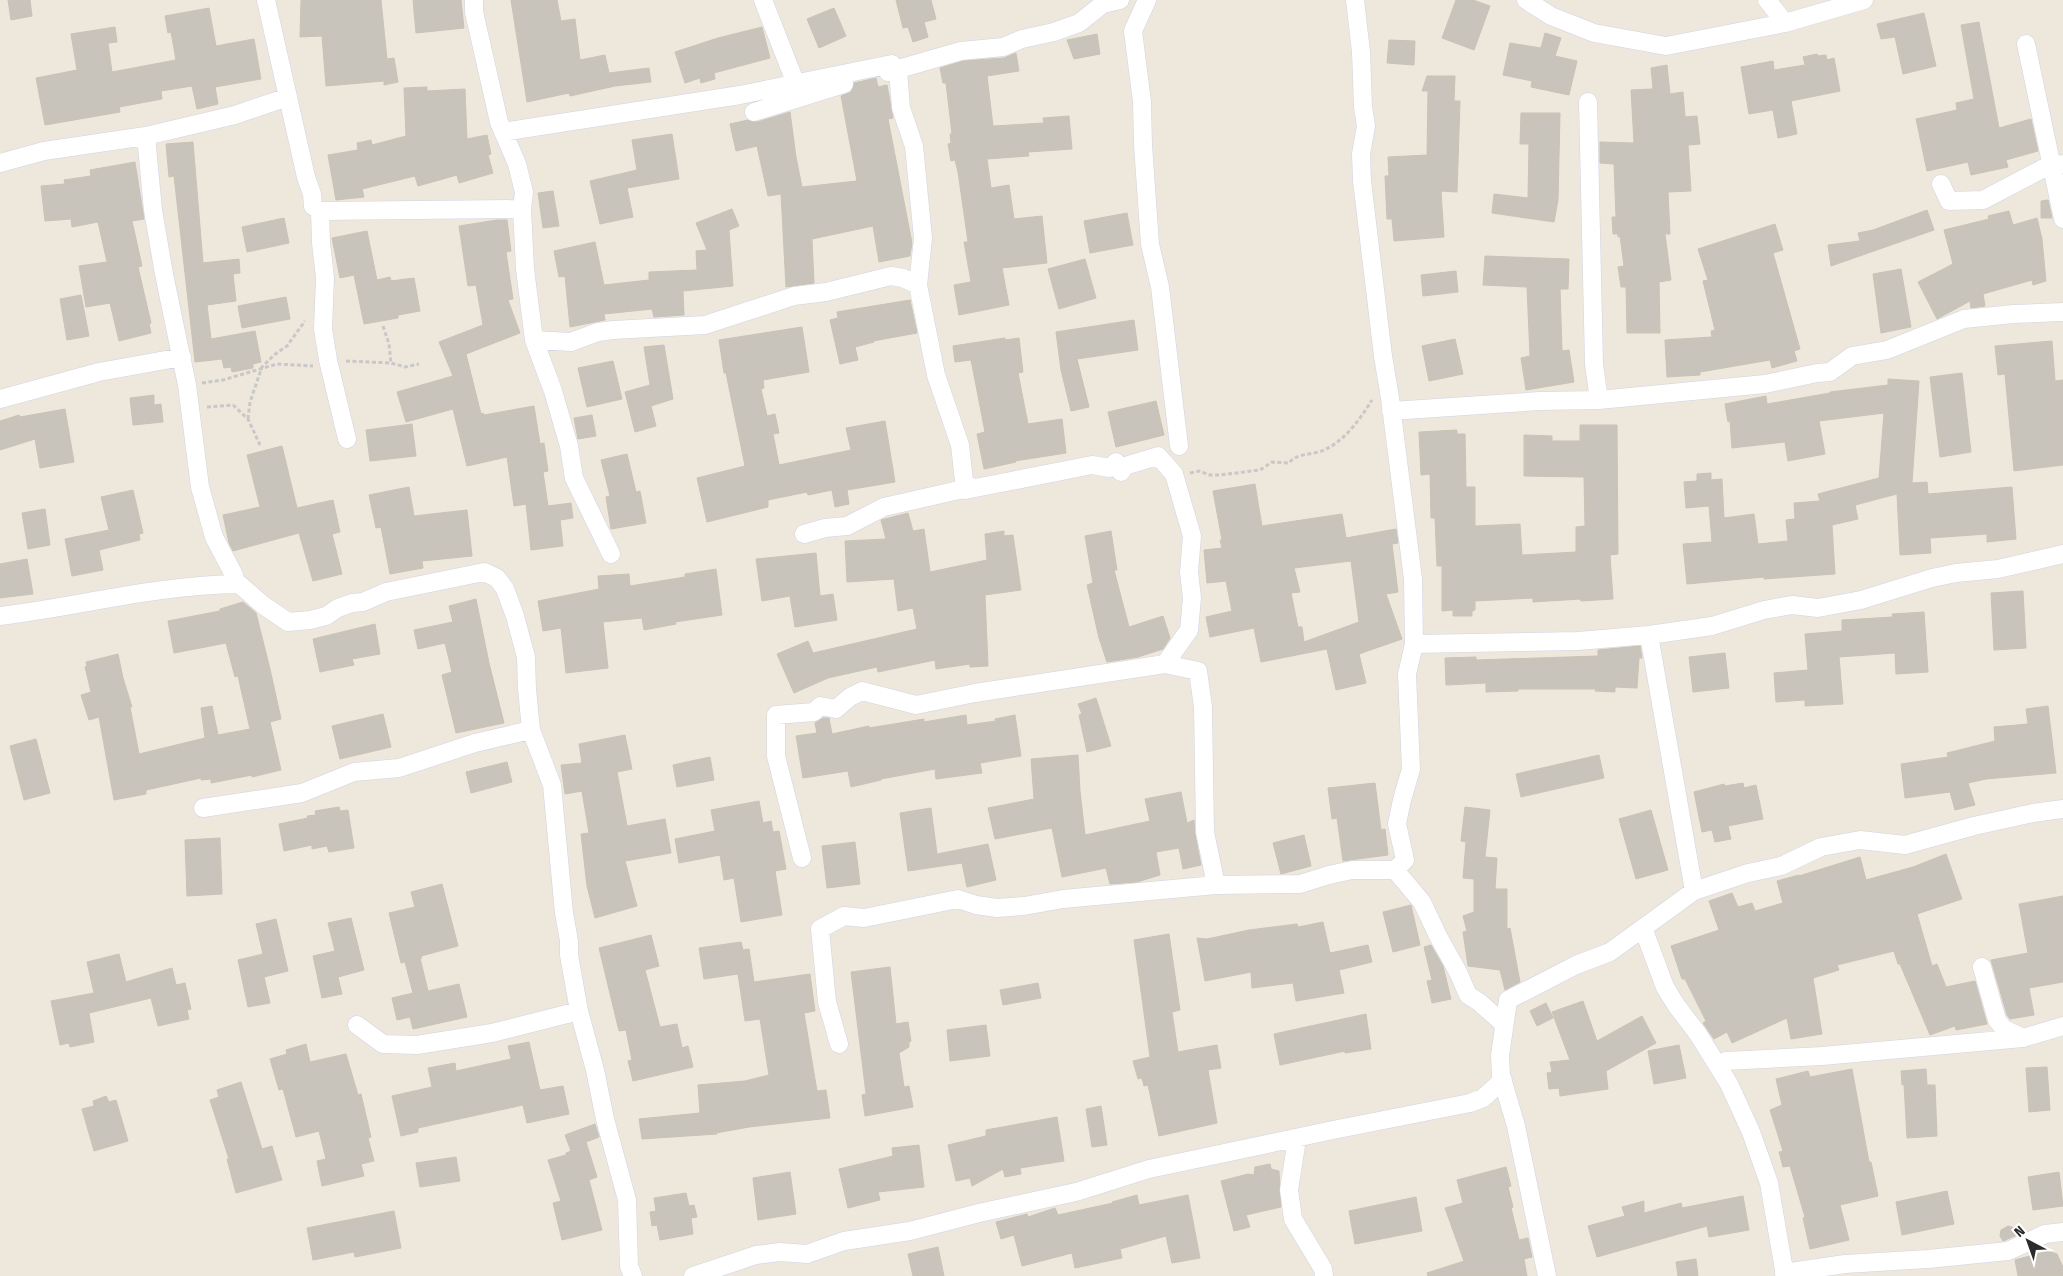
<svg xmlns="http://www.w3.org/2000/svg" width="2063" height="1276" viewBox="0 0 2063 1276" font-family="'Fira Sans Condensed',sans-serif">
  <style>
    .building { fill: #c9c4bb; stroke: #c9c3b5; fill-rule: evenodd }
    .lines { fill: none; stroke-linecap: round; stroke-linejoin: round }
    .minor-casing { stroke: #d1d3e4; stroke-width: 19 }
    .path { stroke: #c8c8c8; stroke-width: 3; stroke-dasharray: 4 2.5; stroke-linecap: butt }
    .minor { stroke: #fff; stroke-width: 18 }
  </style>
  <rect width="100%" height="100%" fill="#eee7dc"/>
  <path class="building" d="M8,0H30L32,16L11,20Z
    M301,0H381L387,59L394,58L398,82L384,85V81L326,86L322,36L300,37Z
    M413,0H461L464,28L416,33Z
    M511,0H557L561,21L575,19L580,60L605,55L609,73L649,68L651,82L615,86L570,96L569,93L527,102Z
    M896,0H931L936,19L924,22L928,37L913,42L908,27L903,28Z
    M1456,0H1473L1490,6L1474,50L1442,38Z
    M209,8L216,46L254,39L261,79L215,87L218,104L197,109L192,86L161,91L162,99L119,107L120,112L45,125L36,78L77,70L71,34L115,27L117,42L108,43L112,72L176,60L171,32L168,33L165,16Z
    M834,8L846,36L819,48L807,19Z
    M1924,13L1936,66L1903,74L1895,37L1881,39L1877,24Z
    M1979,22L1999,128L2031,119L2038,151L2006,160L2008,167L1971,175L1968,162L1927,171L1916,119L1957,110L1956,103L1974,99L1961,25Z
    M762,27L770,58L714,73L715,79L701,83L700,78L685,83L675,52L718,38Z
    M1545,33L1561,38L1555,56L1577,61L1569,95L1531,87L1532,81L1503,75L1510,43L1541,48Z
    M1097,34L1100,54L1074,59L1067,40Z
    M1389,40L1415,41L1414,65L1387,63Z
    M1016,53L1019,71L987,76L993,126L1044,123L1043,118L1069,116L1072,149L1028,152L1029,156L987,159L991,188L1009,185L1014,219L1042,216L1047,263L1002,268L1009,305L959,315L954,285L971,282L964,242H968L958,172L955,160L951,161L948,144L951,143L950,134H952L946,83H943L940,68L963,61L1004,58Z
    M1817,54L1818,56L1826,55L1827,60L1834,58L1840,91L1791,101L1797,134L1778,138L1773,110L1749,114L1741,67L1773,61L1774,70L1805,65L1803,57Z
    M1667,65L1670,94L1683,92L1685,117L1697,116L1700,144L1688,145L1691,191L1668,192L1670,234H1665L1671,280L1659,282L1660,333H1627L1626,287H1621L1618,267L1624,266L1620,236L1618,237V234H1613L1612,217H1616L1614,164L1600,163V142L1634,143L1631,90L1653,89L1651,68Z
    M1427,76H1455L1454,101H1460L1457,192L1441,191L1444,237L1394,241L1392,219H1387L1385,176H1389L1388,157L1427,155L1428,91H1422Z
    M876,78L878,87L887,85L893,118L888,119L912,243L910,256L879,262L873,226L812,239L814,283L786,287L781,194L768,196L757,146L736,151L730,124L748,120L757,122L790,112L796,157L802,187L857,181L841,96L851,92L854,83Z
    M427,87V91L465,89L467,139L487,135L491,154L488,155L493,173L459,183L457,175L418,186L415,176L362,189L364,197L336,200L328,155L358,150L357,143L371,140L372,145L406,136L404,88Z
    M1521,113H1560L1558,200L1554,222L1492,213L1494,194L1528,198L1529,144H1520Z
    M672,134L679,179L627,188L633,217L600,224L590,181L637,170L632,140Z
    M193,142L203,263L239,259L240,273L233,274L236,301L207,305L211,339L255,331L261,362L253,364V368L232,372L231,367L224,368L222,359L195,362L174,176L169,177L166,144Z
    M135,162L144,219L132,221L142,266L138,267L151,323L149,324L151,333L119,341L110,303L86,307L79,266L107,262L98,222L72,227L71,219L45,221L41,186L65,184L64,180L91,176L90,170Z
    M553,191L559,226L543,228L538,193Z
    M2048,200L2052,218H2041V201Z
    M732,209L739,226L729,230L733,286L683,291L684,315L654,317L652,309L604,314L605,320L570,327L565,276L559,277L554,251L595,242L604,285L649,280V272L697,270L696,251L707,250L696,223Z
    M1927,210L1934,230L1831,266L1828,245L1860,241L1858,233L1873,230Z
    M2009,211L2013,225L2037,218L2042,239L2046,281L2033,285L2032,280L1983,294L1985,306L1971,308L1970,301L1937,319L1918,282L1953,264L1944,230L1989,219L1988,216Z
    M1127,213L1133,245L1090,253L1084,221Z
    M284,218L289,243L247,252L242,227Z
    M497,220H507L511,251L506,252L513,299L508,300L520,333L466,354L481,414L483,413L484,415L534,406L540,444L544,443L548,471L543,472L548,506L571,503L573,518L560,520L563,546L531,550L526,504L514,506L507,457L467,466L453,409L406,422L397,392L453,376L439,342L483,325L476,285L468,286L459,226Z
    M1775,224L1783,250L1773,253L1800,349L1794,351L1797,361L1772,368L1770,360L1700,372V375L1667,377L1665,340L1712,337L1711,331L1715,330L1703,281L1708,280L1698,249Z
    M367,231L377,280L390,277L391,281L414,278L420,311L398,315V318L364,324L354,275L340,278L332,238Z
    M1485,256L1569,259L1568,289H1560L1562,351L1569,350L1574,382L1526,390L1521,358L1530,356L1527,287L1483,285Z
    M1085,259L1096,298L1059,309L1048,269Z
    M1901,269L1911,327L1881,333L1873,274Z
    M1456,271L1458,292L1423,296L1421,275Z
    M81,295L89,336L67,340L60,299Z
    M286,297L290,319L242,328L238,306Z
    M910,300L917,333L873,341L874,342L855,347L858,360L840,364L830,320L838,318L837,312Z
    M1134,320L1138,350L1077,359L1089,407L1071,411L1061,370L1056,332Z
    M802,327L809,372L763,380L764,388L761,389L767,416L775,414L779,433L773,434L779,465L851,450L846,428L885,421L895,482L847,490L849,504L835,507L832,490L808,495L807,492L768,500V507L707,522L697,478L745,466L726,373H724L719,340Z
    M1005,338V340L1019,338L1023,372L1018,373L1028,424L1062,419L1066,453L1015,461L1016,462L984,469L977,434L985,432L971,360L955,362L953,346Z
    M1455,339L1463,374L1429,381L1422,346Z
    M2052,341L2055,381L2063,380V465L2014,471L2005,374L1998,375L1995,346Z
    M664,345L673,399L651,406L656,426L635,432L625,392L650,385L644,347Z
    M613,361L622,399L587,407L578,368Z
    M1962,373L1971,452L1940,457L1930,377Z
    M1888,379L1919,381L1912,483L1927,482L1928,494L2012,487L2016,539L1987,542V534L1930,538L1931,553L1900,555L1897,494L1855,505L1858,519L1832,525L1835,574L1764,579V577L1687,584L1683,544L1712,542L1709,506L1686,508L1684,482L1697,481V474L1711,473V480L1722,479L1724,518L1754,514L1758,544L1788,541L1786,520L1795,519L1794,503L1820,501L1818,494L1879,478L1884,413L1819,421L1825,454L1788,461L1785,442L1732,448L1730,421L1728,422L1725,404L1766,396L1767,404L1830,393V392L1888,385Z
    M154,395V405L161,404L163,422L133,425L130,398Z
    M1156,401L1164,435L1116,447L1108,412Z
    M65,409L74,462L40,468L35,439L0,450V421L19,415L20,417Z
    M592,415L596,436L578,439L574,418Z
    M412,424L416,456L370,461L366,430Z
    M1580,425H1617L1618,554L1610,555L1613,599L1581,601L1580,599L1533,602V598L1475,601V610L1472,611V616H1453V610L1442,611V566H1437L1435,518H1431L1430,474L1421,475L1419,432L1457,430V434H1465L1466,487H1475V526L1520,524L1522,555L1576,552V527L1585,526L1584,477L1524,476V435L1552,436V441H1580Z
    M282,446L297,508L333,500L340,532L332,534L342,574L313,581L299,533L233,551L229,543L223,515L260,507L247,455Z
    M627,454L636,492L640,491L646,523L611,529L606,497L610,496L601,460Z
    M1255,484L1262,526L1342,514L1346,538L1396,529L1398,543L1392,544L1398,592L1386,594L1402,639L1359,654L1366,683L1336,690L1327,649L1261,662L1254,628L1210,637L1206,617L1232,611L1226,581L1207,583L1204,550L1222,548L1220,540H1222L1213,491ZM1351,561L1359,622L1304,642L1302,627H1298L1291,593L1300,592L1294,568Z
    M409,487L414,516L467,510L472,556L422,561L423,568L390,574L381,527L376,528L369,495Z
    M133,490L143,533L139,534L140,540L99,550L103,570L72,576L65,539L109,530L101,497Z
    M45,509L50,545L28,549L22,513Z
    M908,513L913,531L924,529L930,572L987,560L985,534L1004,531V536L1013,535L1021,590L985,595L988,666L970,667V664L936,669L935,660L878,672L877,667L828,678L794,693L777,654L808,641L813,653L917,629L913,608L898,611L894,579L847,582L845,541L886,539L881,520Z
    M1111,531L1117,570H1114L1129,627L1163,616L1170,638L1163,649L1138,657L1107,662L1099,638L1087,585L1093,583L1085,536Z
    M816,553L820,596L833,594L837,620L795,627L790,596L762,601L756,559Z
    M27,559L33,594L0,598V564Z
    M716,569L722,615L675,622L676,624L644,630L642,618L603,622L608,668L566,673L561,628L543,631L538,601L599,589L598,576L629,574L630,586L685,577V574Z
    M2023,591L2026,648L1994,650L1991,593Z
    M476,599L489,663L504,723L456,733L442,675L452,672L445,643L418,649L414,630L453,622L449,606Z
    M243,602L256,613L270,669L281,719L270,722L281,770L252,777V775L211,783V779L201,780V778L146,790V794L114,800L99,717L89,720L81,695L91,692L85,667L87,666L86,662L118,654L123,678L132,707H130L139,754L205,738L201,708L212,706L218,735L250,729L238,676L235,677L226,643L174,653L168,621L220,611V609Z
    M1924,612L1928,672L1896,674L1895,653L1839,657L1843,704L1805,706V700L1776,702L1774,673L1808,670L1805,634L1842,631V620L1893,617L1892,614Z
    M375,624L380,654L352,659L354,665L320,672L313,639Z
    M1640,646L1642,658H1639L1637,688L1615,687V692L1595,691L1596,689H1518V691L1486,692V683L1446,685L1445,658L1476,657V660L1598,656V650Z
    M1725,653L1729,688L1693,692L1689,657Z
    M1096,698L1111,746L1087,752L1079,715L1082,714L1078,704Z
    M2048,706L2056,773L1986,779L1968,783L1975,805L1955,810L1950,792L1905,798L1901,764L1948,757L1947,753L1995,741L1994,727L2028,724L2026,709Z
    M383,714L391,747L340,759L332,726Z
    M966,715L967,725L996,721L995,719L1015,715L1021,756L980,763L982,773L936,779L935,769L881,779V780L851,787L848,771L803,778L796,736L817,733L815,723L823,718H829L832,734L869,726V728L924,719V722Z
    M625,735L632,769L617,772L627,826L665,819L671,853L625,861L637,906L595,918L587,886L581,834L589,833L582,791L565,794L561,765L582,763L579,744Z
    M36,739L50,793L24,800L10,746Z
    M1078,755L1080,791L1085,835L1150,821L1145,799L1181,792L1187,823L1194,820L1195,834L1201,865L1183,869L1179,848L1156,852L1160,875L1137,882L1110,884L1106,868L1062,877L1052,828L995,839L988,808L1034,799L1031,759Z
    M1599,755L1604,778L1521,797L1516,774Z
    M710,757L714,780L677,787L673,765Z
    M507,762L512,782L471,793L466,772Z
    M1375,783L1381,830L1385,829L1388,855L1343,861L1337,818L1332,819L1328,788Z
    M1743,783L1744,788L1756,785L1763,819L1728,826L1731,839L1715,842L1712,830L1702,832L1694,792L1724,784L1725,786Z
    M759,801L763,823L771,821L773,832L779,831L786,869L775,871L782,915L741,922L734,878L724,880L720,855L679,863L675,839L715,831L711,810Z
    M339,807L340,811L348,810L354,848L329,852L327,846L312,849V845L284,851L279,824L308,818L307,816L316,815L315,811Z
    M1465,807L1490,810L1485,857L1497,858L1495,889H1507V929L1510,928L1520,982L1505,990L1500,970L1468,966L1463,932L1467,931L1463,916L1474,912V879L1463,878L1466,842L1461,841Z
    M931,808L937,854L988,844L996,880L967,887L962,863L908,871L900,813Z
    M1651,810L1668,870L1636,879L1619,819Z
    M1304,835L1311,866L1281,874L1273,843Z
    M220,838L222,894L187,896L185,840Z
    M855,842L860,884L827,888L822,846Z
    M1946,854L1962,899L1917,914L1932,966L1937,964L1946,987L1975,981L1987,1024L1956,1030L1955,1026L1930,1035L1900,964H1898L1894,951L1837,965L1839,970L1813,978L1822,1034L1791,1039L1787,1018L1732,1043L1727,1032L1714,1039L1703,1023L1706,1021L1685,979H1682L1671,946L1719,930L1709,901L1732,893L1738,907L1752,903L1755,911L1783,903L1777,881L1799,875V876L1860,857L1866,880L1913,867Z
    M442,884L458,946L421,956L422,958H420L428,991L459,984L467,1017L413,1029L410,1017L397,1020L392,998L413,993L405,962L401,963L389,913L415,907L411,892Z
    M2063,896V982L2029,988L2034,1015L2010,1019L2007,1015L1991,960L2028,953L2019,904Z
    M1411,905L1420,945L1393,952L1383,912Z
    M351,918L364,970L338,977L342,994L322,998L313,956L335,951L328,923Z
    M276,919L288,971L264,977L270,1003L248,1007L238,960L263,954L256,924Z
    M1323,922L1330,953L1368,945L1372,962L1339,970L1344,993L1296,1001L1293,983L1252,988L1251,972L1205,981L1197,938L1207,939L1249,930L1297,924L1298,927Z
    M1169,934L1180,1010L1172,1012L1178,1052L1217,1045L1221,1068L1208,1070L1217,1123L1159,1136L1148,1085L1144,1086L1142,1078L1138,1079L1133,1061L1150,1057L1134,940Z
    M651,935L659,966L645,970L660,1027L677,1024L682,1048L688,1046L693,1067L633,1081L628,1061L632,1060L626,1030L619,1031L599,948Z
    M741,942L743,950L749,949L754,982L810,974L815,1011L804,1013L817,1091L826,1090L830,1118L749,1127L716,1133L717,1134L642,1139L639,1119L700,1113L698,1085L745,1081L769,1075L760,1019L745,1021L738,974L704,979L699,948Z
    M1431,945L1443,966L1451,999L1432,1003L1427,981L1432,980L1424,947Z
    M119,954L126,982L172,968L176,985L185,983L191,1009L187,1010L189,1019L158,1026L151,998L89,1013L94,1042L70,1047L69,1043L60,1045L51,1001L94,993L87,962Z
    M890,967L896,1024L908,1022L911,1041L909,1042V1047L899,1053L904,1087L909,1086L913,1107L865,1116L862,1095L866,1094L851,972Z
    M1038,983L1041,998L1003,1005L1000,990Z
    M1583,1001L1597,1041L1642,1016L1656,1043L1606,1071L1608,1089L1560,1096L1559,1088L1549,1089L1547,1073L1552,1072L1550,1062L1570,1060L1552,1012Z
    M1546,1003L1553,1018L1537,1026L1530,1011Z
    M1366,1014L1371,1049L1345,1053V1051L1280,1065L1274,1034Z
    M986,1025L990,1056L950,1061L947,1030Z
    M529,1042L540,1090L563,1086L569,1114L527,1123L523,1105L418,1128V1132L401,1136L392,1096L432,1087L428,1068L455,1063L456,1071L511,1059L508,1046Z
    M306,1044L310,1062L346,1054L358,1095L361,1094L371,1137L368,1138L374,1161L361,1164L364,1176L322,1186L317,1161L326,1159L319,1131L296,1137L283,1089L279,1090L270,1059L287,1054L286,1050Z
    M1679,1045L1686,1078L1654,1084L1648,1051Z
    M2047,1067L2050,1110L2029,1112L2026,1068Z
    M1852,1069L1869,1162H1871L1878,1196L1840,1205L1849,1240L1810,1249L1803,1218L1805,1217L1790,1166L1783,1167L1779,1152L1783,1151L1770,1110L1782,1105L1776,1079L1808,1071L1810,1077Z
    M1926,1069L1927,1085H1935L1937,1136L1907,1138L1904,1084L1902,1085L1901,1071Z
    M241,1082L262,1149L272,1146L282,1180L236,1193L227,1159H229L210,1100L219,1097L217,1090Z
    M106,1096L109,1102L116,1100L128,1141L94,1151L82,1109L94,1106L93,1101Z
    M1101,1106L1107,1145L1092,1147L1086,1109Z
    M1057,1117L1064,1161L1020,1168L1021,1174L1005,1177L1003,1169L972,1186L970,1178L956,1181L948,1145L986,1136V1130Z
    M595,1124L599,1137L586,1142L597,1177L589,1180L602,1230L562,1240L553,1203L561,1201L548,1160L566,1155V1153L571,1151L565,1135Z
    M919,1145L924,1187L878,1192L880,1200L848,1208L839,1169L893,1156L892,1148Z
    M456,1157L460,1181L420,1187L416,1163Z
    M1270,1164L1271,1169L1279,1171L1281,1207L1246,1215L1250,1227L1234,1231L1221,1181L1248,1174L1254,1175L1255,1167Z
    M1506,1167L1511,1186L1508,1187L1513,1207L1511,1208L1519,1240L1528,1238L1532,1257L1524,1259L1527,1276H1428L1427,1273L1464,1261L1445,1208L1463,1203L1457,1180Z
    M790,1172L796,1214L758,1220L753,1178Z
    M2059,1172L2063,1206L2033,1210L2028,1177Z
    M1947,1191L1954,1224L1902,1235L1896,1202Z
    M686,1193L689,1206L694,1205L697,1217L691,1218L693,1234L660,1240L657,1225L652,1226L650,1212L656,1211L654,1198Z
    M1137,1195L1139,1205L1188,1195L1200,1258L1172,1263L1166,1236L1120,1249L1122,1258L1075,1268L1072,1253L1022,1266L1014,1235L1001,1239L996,1222L1027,1214L1028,1217L1055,1208L1058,1215L1113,1203L1112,1202Z
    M1743,1196L1749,1230L1709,1237L1707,1226L1597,1257L1588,1226L1625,1216L1622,1207L1644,1201V1213L1681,1203L1682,1208Z
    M1416,1197L1422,1231L1355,1244L1349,1211Z
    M394,1211L401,1248L355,1257L354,1252L313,1260L307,1228Z
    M2008,1226L2015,1228L2017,1235L2003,1241L2000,1236L2001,1230Z
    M938,1247L944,1276H913L908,1254Z
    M2048,1251L2057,1254L2063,1267V1276H2018L2015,1260Z
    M1696,1259L1698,1276H1678L1676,1262Z"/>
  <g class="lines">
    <defs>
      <path id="minor" d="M266,0L306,177L312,194L313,206L320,211L522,209
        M474,0V12L499,122L517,164L524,192L522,209L525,269L534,340L553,391L569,446L574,478L611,554
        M763,0L796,84
        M1147,0L1133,31L1142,102L1143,145L1150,244L1160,287L1179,446
        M1526,0L1551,16L1594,33L1666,46L1785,23L1864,0
        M1767,0L1785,23
        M2026,44L2063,219
        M898,70L901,108L914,146L923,238L918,285L936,375L960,445L965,490
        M888,72L961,51L1003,47L1022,39L1054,32L1079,23L1103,4L1120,0
        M1588,102L1594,364L1599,400
        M754,112L844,84
        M503,132L740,95L892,64
        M146,136L153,210L164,274L187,385L200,487L214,537L234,575
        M0,163L44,151L146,136L235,115L288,97
        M1941,184L1949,201L1983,200L2044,168L2063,164
        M320,211L321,243L325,278L323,329L328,360L347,439
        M534,340L571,342L598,332L613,330L705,325L794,296L826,292L891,276L903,278L918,285
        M0,399L99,372L182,357
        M1391,411L1540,401L1599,400L1765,384L1817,373L1830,372L1852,356L1887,350L1964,319L2013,314L2063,312
        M965,490L1092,465L1110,468L1116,462L1121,472L1125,466L1158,456L1174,474L1192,536L1189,572L1192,598L1189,630L1165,664L1198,671L1203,707L1205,832L1216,885
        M804,534L825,528L847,526L884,507L972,487L968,489
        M0,616C80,606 158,585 239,584L263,605L288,622L310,620L326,616L338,608L352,603L363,602L386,592L484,572L497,578L505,589L515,616L526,657L527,689L531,730L552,785L564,913L569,941V955L579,1011L595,1070L605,1119L627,1200L629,1266L633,1276
        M1649,635L1694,891
        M1414,644L1578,641L1649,635L1712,626L1764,610L1792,605L1818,608L1861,600L1932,578L1956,573L1998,569L2063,554
        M203,808L302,793L354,772L399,768L475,743L531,730
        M802,858L776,756V715L814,712L820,706L836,709L850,697L862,691L916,705L975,693L1165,664
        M1395,870L1422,902L1438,936L1458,972L1468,995L1479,1002L1504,1024
        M1643,928L1665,987L1676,1005L1698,1034L1729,1084L1751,1132L1769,1183L1785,1276
        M1982,967L1997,1020L2004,1029L2023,1038
        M357,1025L383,1044L417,1045L492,1033L579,1011
        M839,1044L827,1002L820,929L844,916L864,918L958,899L976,905L997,908L1024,906L1063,899L1216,885L1300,884L1329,875L1352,870H1395L1405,860L1397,824L1402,800L1411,769L1407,674L1414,644L1413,579L1390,398L1383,356L1362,181L1361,154L1366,126L1363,107L1361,52L1355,0
        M1726,1061L1822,1056L2023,1038L2063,1026
        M1297,1139L1289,1190L1293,1219L1323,1269L1324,1276
        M1784,1273L1845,1264L1928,1259L2008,1251L2045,1234L2063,1232
        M693,1276L756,1255L780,1252L807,1254L844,1241L910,1231L979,1213L1076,1192L1149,1169L1333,1130L1470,1103L1483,1098L1503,1080
        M1547,1276L1516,1126L1501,1075L1500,1056L1508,1000L1576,965L1610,952L1694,891L1748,873L1781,866L1821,847L1860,840L1905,845L1974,826L2033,813L2063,809"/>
    </defs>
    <use href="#minor" class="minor-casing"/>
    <path class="path" d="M383,326L389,344L391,363
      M346,361L391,363L405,367L419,364
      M202,383L223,380L277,364L313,366
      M207,407L233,405L248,419L260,445
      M248,419L250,402L262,367L274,355L287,346L305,321
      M1190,473L1199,471L1210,475H1220L1260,470L1272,462L1289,463C1296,453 1313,455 1324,450C1346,440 1360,419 1372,400"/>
    <use href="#minor" class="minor"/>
  </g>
  <g transform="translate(2028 1241) rotate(319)" stroke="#ffffff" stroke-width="4" paint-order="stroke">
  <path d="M0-4L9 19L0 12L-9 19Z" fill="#2b2b2b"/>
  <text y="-8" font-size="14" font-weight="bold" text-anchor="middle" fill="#2b2b2b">N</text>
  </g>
</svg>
